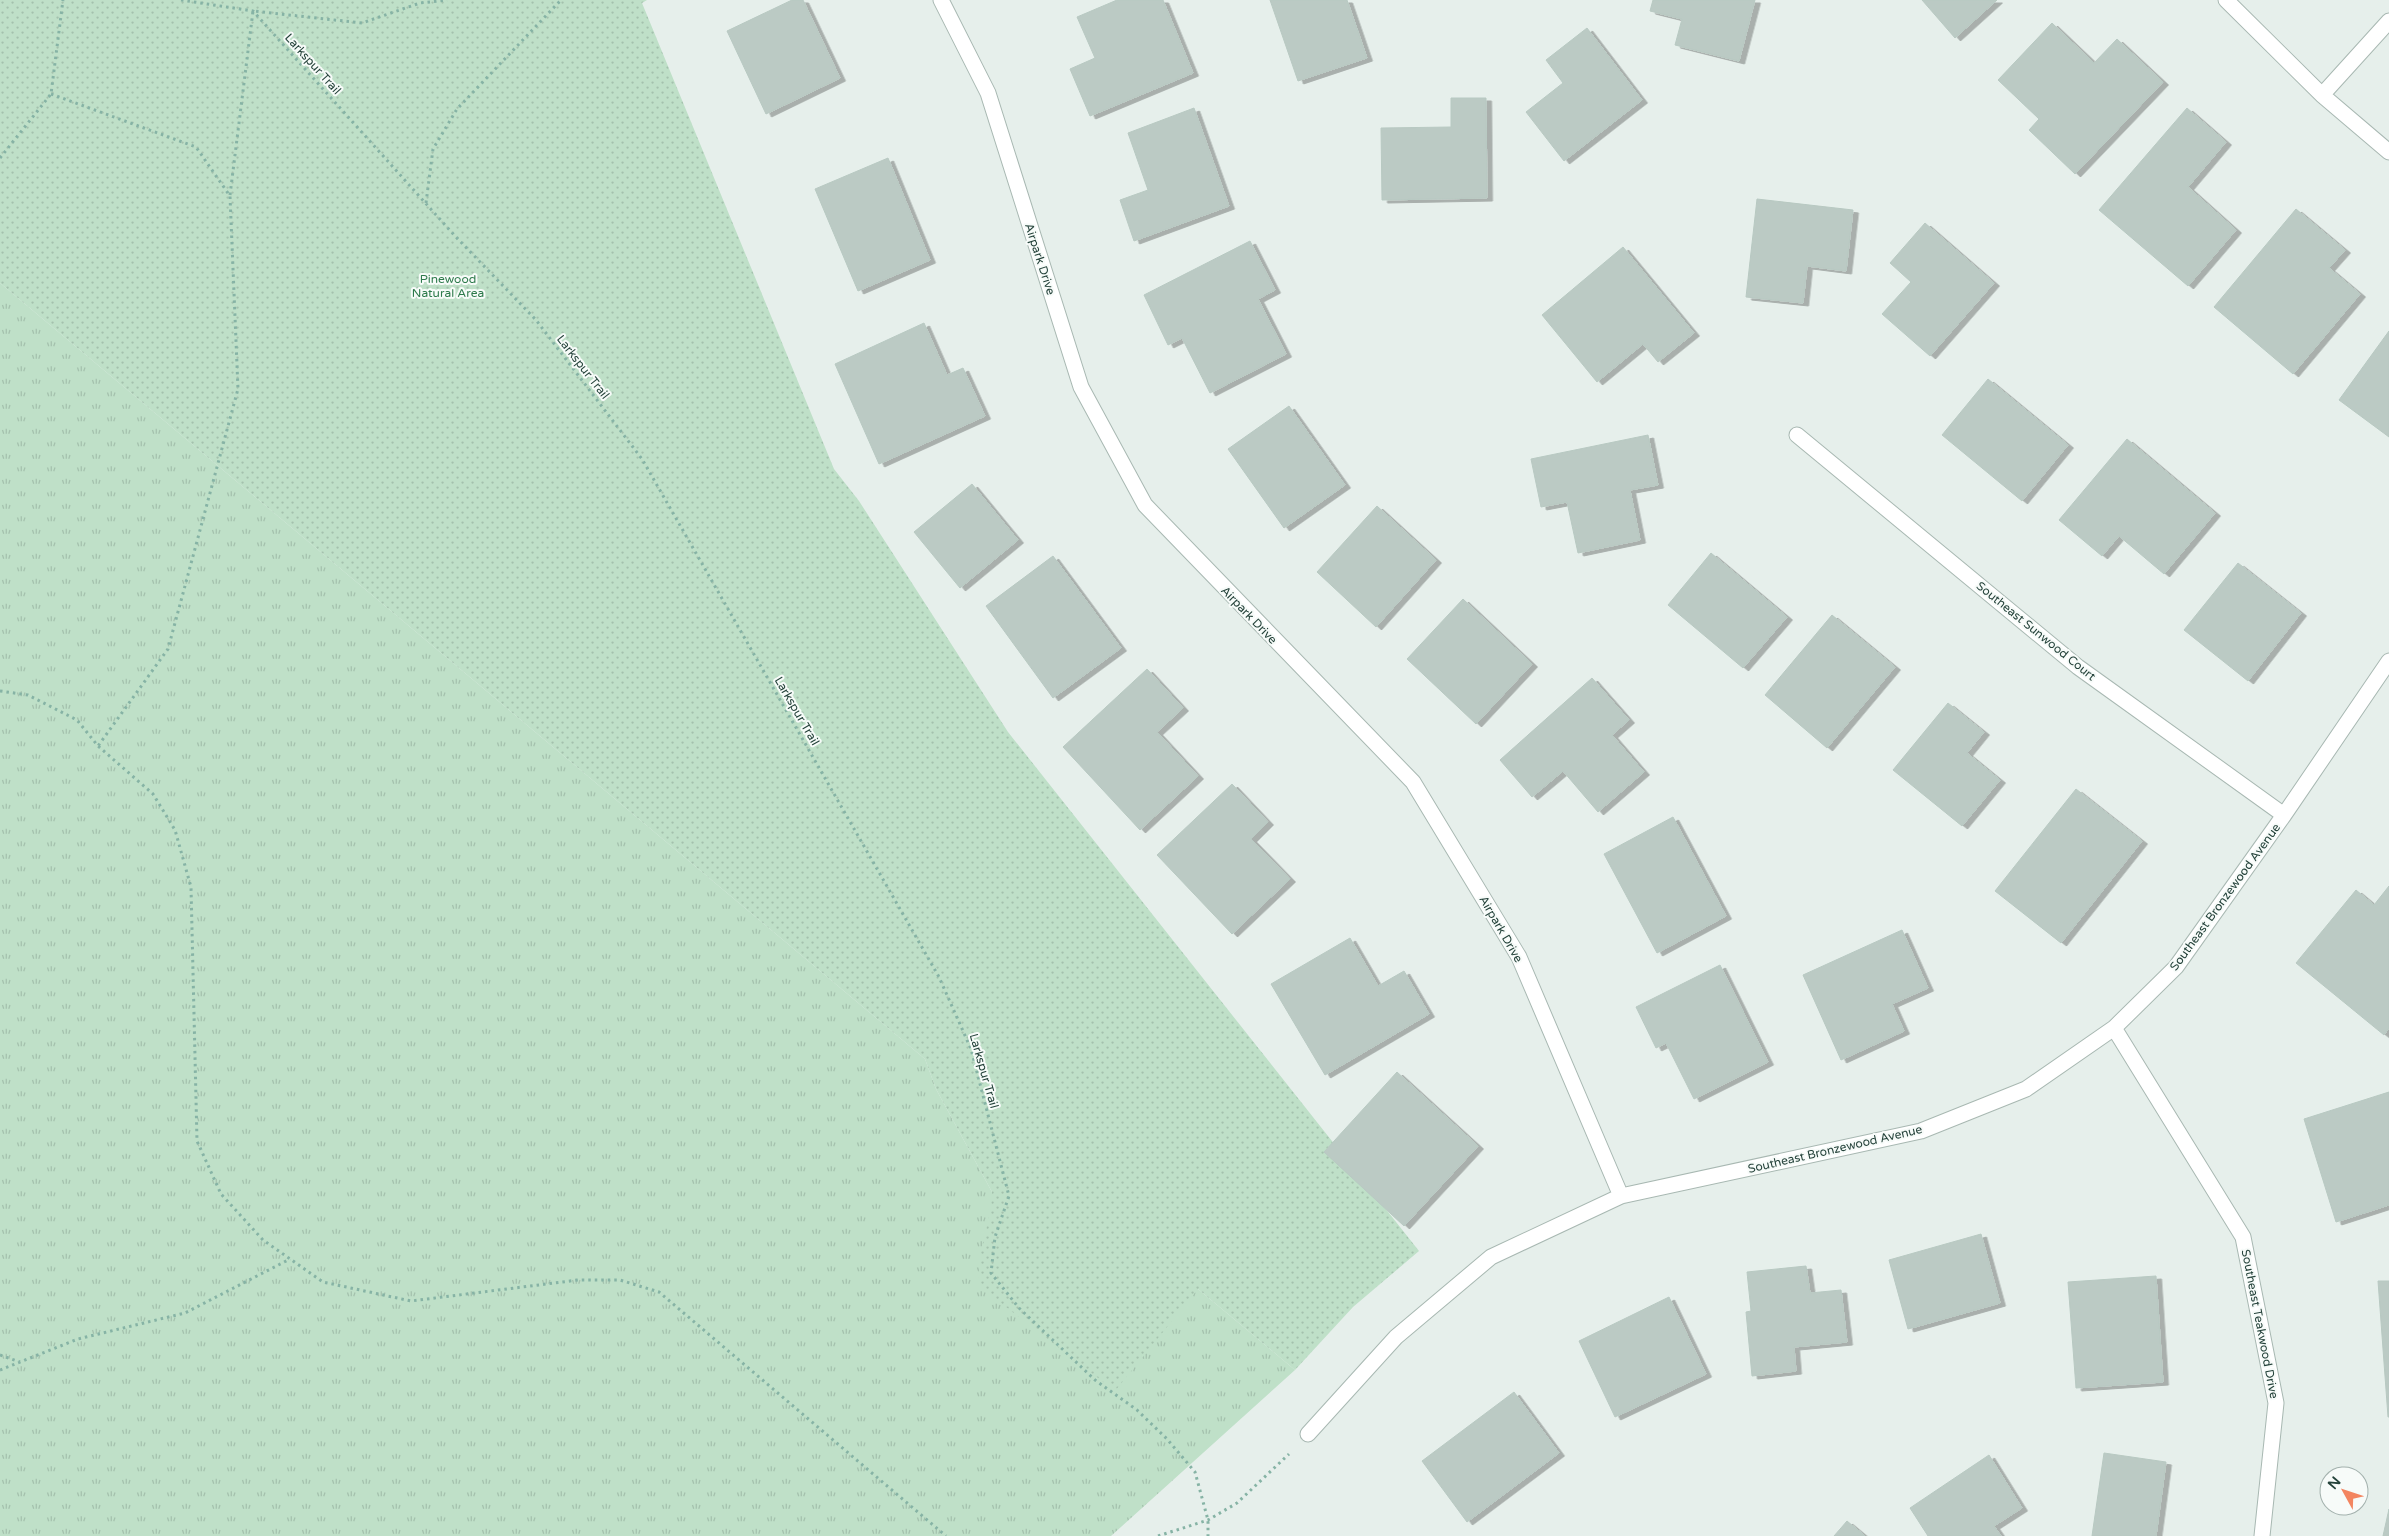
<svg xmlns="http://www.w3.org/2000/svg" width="2389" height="1536" viewBox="0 0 2389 1536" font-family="'Varela Round',sans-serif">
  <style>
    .grass { fill: url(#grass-tufts) }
    .park { fill: url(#park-dots) }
    .building { fill: #bbcac4; stroke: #b8c9c2; filter: url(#shadow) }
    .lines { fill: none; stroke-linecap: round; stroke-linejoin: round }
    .minor-casing { stroke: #a8b8b2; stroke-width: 17 }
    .path { stroke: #86b3a5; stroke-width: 3; stroke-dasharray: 2.5 4; stroke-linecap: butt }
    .minor { stroke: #fff; stroke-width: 15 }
    .labels { text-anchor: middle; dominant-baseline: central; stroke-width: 4; stroke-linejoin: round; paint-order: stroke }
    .street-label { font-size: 12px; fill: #24423a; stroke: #f7fbf9 }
    .park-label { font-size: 12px; fill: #2d7a4b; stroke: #f7fbf9 }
  </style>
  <defs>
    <pattern id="grass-tufts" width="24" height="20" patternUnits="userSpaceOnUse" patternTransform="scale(1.25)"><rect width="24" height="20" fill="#bfe0c8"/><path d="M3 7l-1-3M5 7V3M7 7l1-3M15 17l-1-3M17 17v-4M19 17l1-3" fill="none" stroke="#a4c1ad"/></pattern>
    <pattern id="park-dots" width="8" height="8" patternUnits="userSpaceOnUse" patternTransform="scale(1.25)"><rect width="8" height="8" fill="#bfe0c8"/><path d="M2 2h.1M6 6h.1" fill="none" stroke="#a4c1ad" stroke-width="1.8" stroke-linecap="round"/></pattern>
    <filter id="shadow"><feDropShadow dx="5.5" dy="3" stdDeviation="0" flood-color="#0004"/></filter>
  </defs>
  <rect width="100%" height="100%" fill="#e6efeb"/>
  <path class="grass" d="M0,283L925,1059L936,1089L992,1192V1208L1198,1289L1295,1370L1111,1536H0Z"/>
  <path class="park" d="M0,0H647L642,3L834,469L859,501L1008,732L1419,1251L1353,1307L1295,1370L1198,1289L1115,1391L980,1287C974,1255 992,1224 992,1192L936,1089L925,1059L0,283Z"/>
  <path class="building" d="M792,0H803L840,78L766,114L727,31Z
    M1117,0H1163L1193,73L1090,116L1070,69L1095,58L1077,17Z
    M1270,0H1347L1367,58L1298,81Z
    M1653,0H1755L1739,61L1675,45L1682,19L1650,11Z
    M1922,0H1997L1955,38Z
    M2052,23L2094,63L2117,39L2163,82L2075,174L2029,130L2039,119L1998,80Z
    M1587,28L1642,100L1564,161L1526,112L1563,83L1546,60Z
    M1451,98H1486L1487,198L1382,200L1381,128L1451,127Z
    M1194,108L1229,206L1134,241L1120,200L1148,190L1128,133Z
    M2187,108L2226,142L2188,187L2236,230L2188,286L2099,210Z
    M888,158L930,260L858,291L815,189Z
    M1757,199L1853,210L1846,271L1807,266L1803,303L1746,297Z
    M2296,209L2345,250L2329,268L2360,294L2293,374L2214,307Z
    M1925,223L1994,283L1930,356L1882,314L1911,282L1890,263Z
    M1250,241L1275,290L1258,299L1286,354L1210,393L1182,338L1168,345L1144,295Z
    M1623,247L1694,333L1658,362L1643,344L1597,382L1542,315Z
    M924,323L947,375L963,368L985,416L879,464L835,364Z
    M2389,331V437L2339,400Z
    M1988,379L2068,445L2022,501L1942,435Z
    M1289,406L1345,485L1284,528L1228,449Z
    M1648,435L1658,485L1630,490L1640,540L1578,553L1567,502L1541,507L1531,459Z
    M2127,439L2215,513L2164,574L2119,536L2102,556L2059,520Z
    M972,484L1018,540L960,588L914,532Z
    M1377,506L1436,560L1376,627L1317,572Z
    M1711,553L1787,617L1743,668L1668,605Z
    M1053,556L1121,648L1053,698L986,606Z
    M2238,563L2301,613L2248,681L2184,630Z
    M1463,599L1532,664L1476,724L1407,659Z
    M1832,615L1895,667L1827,748L1765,695Z
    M1147,669L1183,708L1157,732L1198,776L1140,830L1063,747Z
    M1592,678L1629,720L1612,735L1644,772L1598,812L1563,771L1532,797L1500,760Z
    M1948,703L1984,732L1967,753L2000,780L1962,826L1893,770Z
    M1232,784L1268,822L1251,839L1290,879L1232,934L1157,855Z
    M2076,789L2142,841L2061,943L1995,891Z
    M1673,817L1726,916L1657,953L1604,854Z
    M2389,886V1028L2384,1035L2296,963L2356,890L2374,905Z
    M1902,930L1928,988L1892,1004L1904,1031L1841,1060L1803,975Z
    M1350,938L1378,986L1404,971L1429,1014L1325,1075L1271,984Z
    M1720,965L1768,1062L1694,1099L1666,1043L1656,1048L1636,1007Z
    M1397,1072L1478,1146L1404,1226L1324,1152Z
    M2389,1092V1205L2336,1222L2304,1119Z
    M1981,1234L2000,1303L1908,1329L1889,1260Z
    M1806,1266L1810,1293L1841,1290L1847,1342L1794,1347L1796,1371L1752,1376L1746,1312L1751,1311L1747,1272Z
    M2156,1276L2163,1382L2076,1388L2068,1282Z
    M2378,1281H2389V1417H2388Z
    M1669,1297L1706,1374L1615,1417L1579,1341Z
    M1514,1392L1559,1453L1467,1522L1422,1461Z
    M2104,1453L2166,1462L2156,1536H2092Z
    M1989,1455L2022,1508L1994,1526L2001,1536H1928L1910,1508Z
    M2389,1509V1536H2383Z
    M1847,1521L1865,1536H1834Z"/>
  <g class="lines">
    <defs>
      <path id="minor" d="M941,0L988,93L1081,387L1145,505L1413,782L1519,957L1621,1196
        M2226,0L2322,95L2389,152
        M2322,95L2389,21
        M1797,435L2078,667L2284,815
        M2114,1028L2243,1237L2276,1403L2262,1536
        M1308,1434L1396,1337L1491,1257L1621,1196L1921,1131L2026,1089L2114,1028L2176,967L2284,815L2389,661"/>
    </defs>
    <use href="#minor" class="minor-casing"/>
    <path class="path" d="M181,0L253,11L455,236L536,320L642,459L939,977L971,1049L1009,1196L995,1237L991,1273L1019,1308L1095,1380L1137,1410L1167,1439L1195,1472L1208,1520V1536
      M51,94L196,147L230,196L238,389L168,649L98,746
      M0,158L51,94L63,0
      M230,195L253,11L362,23L420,3L447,0
      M426,203L433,149L457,109L561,0
      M0,691L28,695L77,720L98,746L153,794L175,830L191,887L197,1141L221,1194L263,1240L323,1282L411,1301L578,1280H620L659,1292L946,1536
      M0,1355L20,1362
      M0,1370L78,1339L185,1313L290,1259
      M1158,1536L1208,1520L1237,1503L1289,1454"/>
    <use href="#minor" class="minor"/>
  </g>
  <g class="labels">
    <g class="street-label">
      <text transform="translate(313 64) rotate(48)">Larkspur Trail</text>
      <text transform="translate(1040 259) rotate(72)">Airpark Drive</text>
      <text transform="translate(583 367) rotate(52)">Larkspur Trail</text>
      <text transform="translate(1249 615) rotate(46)">Airpark Drive</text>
      <text transform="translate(2036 631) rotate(39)">Southeast Sunwood Court</text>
      <text transform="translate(797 711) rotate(60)">Larkspur Trail</text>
      <text transform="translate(2225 897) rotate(-54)">Southeast Bronzewood Avenue</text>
      <text transform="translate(1501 929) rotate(60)">Airpark Drive</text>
      <text transform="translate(984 1071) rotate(74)">Larkspur Trail</text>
      <text transform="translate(1835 1149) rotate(-13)">Southeast Bronzewood Avenue</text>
      <text transform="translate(2260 1324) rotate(79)">Southeast Teakwood Drive</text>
    </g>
    <g class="park-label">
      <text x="448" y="279">Pinewood<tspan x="448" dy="14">Natural Area</tspan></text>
    </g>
  </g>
  <g transform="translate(2344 1491) rotate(310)"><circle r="24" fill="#f7fbf9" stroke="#a3b1ad"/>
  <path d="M0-4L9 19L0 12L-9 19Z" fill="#f38560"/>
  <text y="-8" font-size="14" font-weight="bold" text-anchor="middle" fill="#24423a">N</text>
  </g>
</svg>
